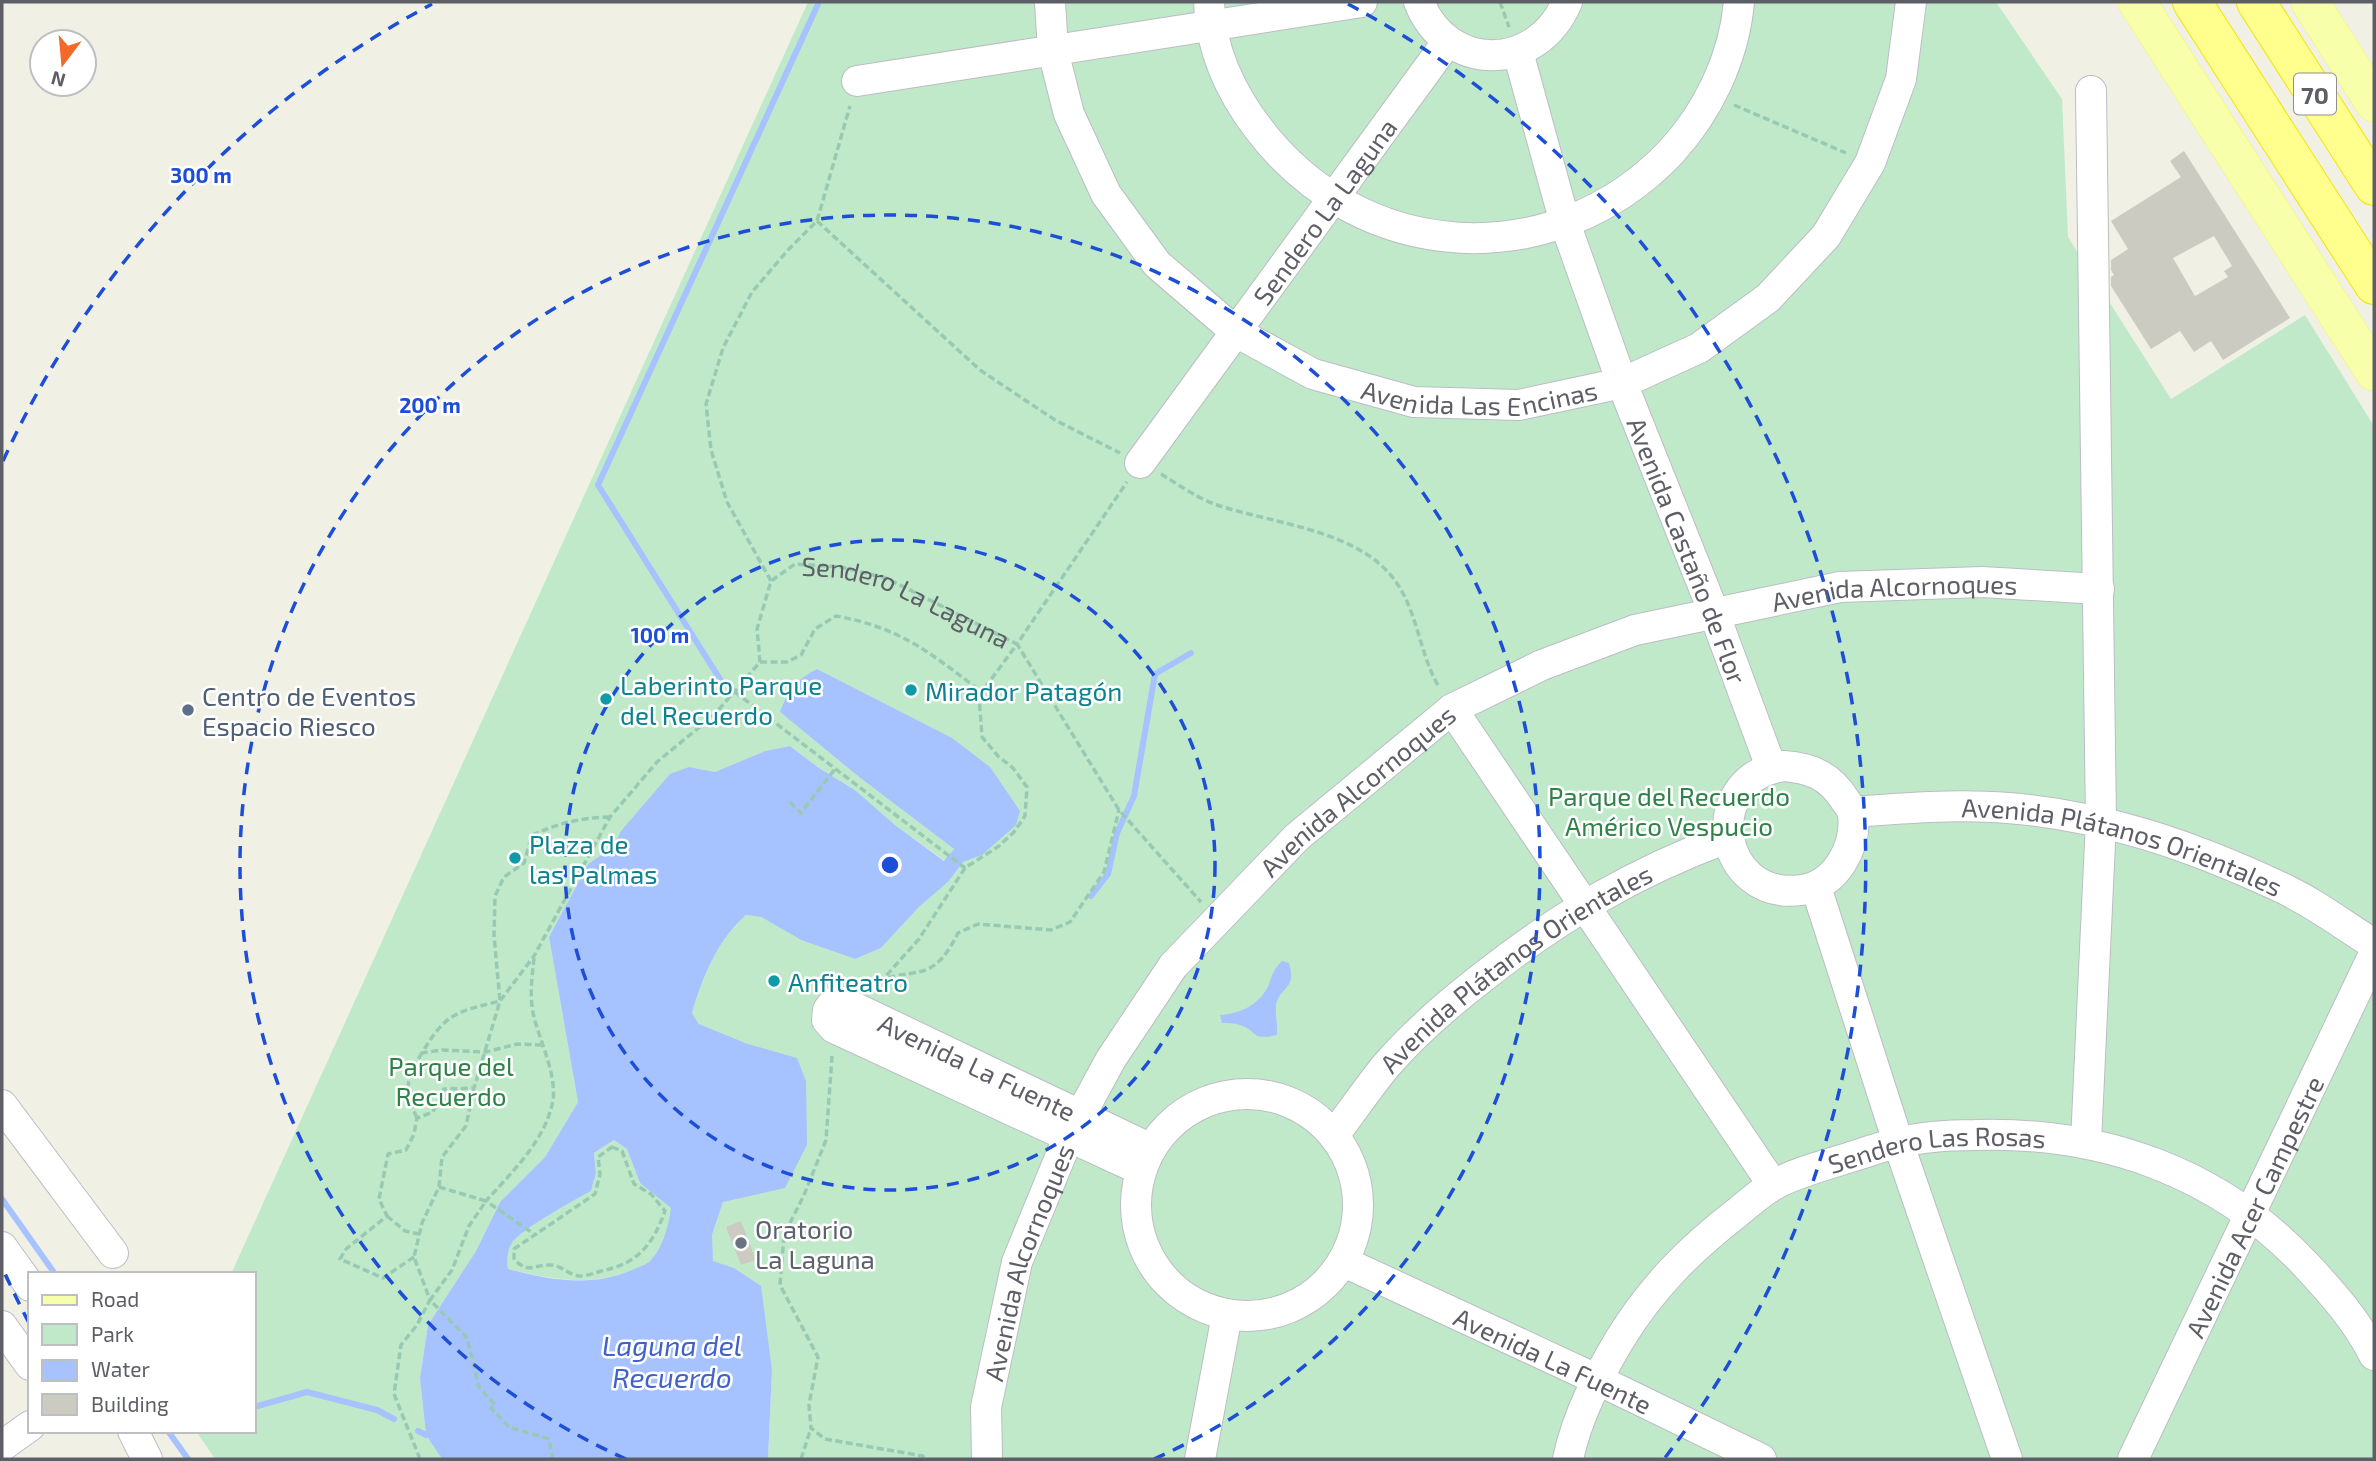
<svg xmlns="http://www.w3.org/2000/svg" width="2376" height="1461" viewBox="0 0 2376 1461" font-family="'Exo 2',sans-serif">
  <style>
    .green { fill: #c0e9ca }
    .water { fill: #a6c2ff; fill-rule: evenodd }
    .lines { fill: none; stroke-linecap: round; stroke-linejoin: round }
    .stream { stroke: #a6c2ff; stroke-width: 6 }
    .building { fill: #cbcbc1; fill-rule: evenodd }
    .minor-casing { stroke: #bcbdc4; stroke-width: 32 }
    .major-casing { stroke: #f9f455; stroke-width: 38 }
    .highway-casing { stroke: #f5e500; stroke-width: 40 }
    .path { stroke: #98cab3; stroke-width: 3.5; stroke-dasharray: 7 3.5; stroke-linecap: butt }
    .minor { stroke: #fff; stroke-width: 30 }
    .major { stroke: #f8ffab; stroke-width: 37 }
    .highway { stroke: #ffff8d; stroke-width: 38 }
    .ring { fill: none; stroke: #1d4ed8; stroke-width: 3.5; stroke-dasharray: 12 9 }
    .culture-dot { fill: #0f9aa8; stroke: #fff; stroke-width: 2.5 }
    .service-dot { fill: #5c6f8a; stroke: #fff; stroke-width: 2.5 }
    .worship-dot { fill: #6b7280; stroke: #fff; stroke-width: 2.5 }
    .labels { text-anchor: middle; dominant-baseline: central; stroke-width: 5; stroke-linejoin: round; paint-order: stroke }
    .shield { fill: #fff; stroke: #8e8e94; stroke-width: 2 }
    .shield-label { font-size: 24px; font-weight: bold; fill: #5d5e66 }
    .street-label { font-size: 26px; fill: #5d5e66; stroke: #fff }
    .culture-label { font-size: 26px; fill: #0d838f; stroke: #fff; text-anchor: start }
    .service-label { font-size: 26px; fill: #4e5e75; stroke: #fff; text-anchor: start }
    .park-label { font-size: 26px; fill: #308248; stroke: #fff }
    .worship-label { font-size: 26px; fill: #5b616d; stroke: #fff; text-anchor: start }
    .water-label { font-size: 28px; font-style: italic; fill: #4061ca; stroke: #fff }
    .centre { fill: #1d4ed8; stroke: #fff; stroke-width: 3.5 }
    .ring-label { font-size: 21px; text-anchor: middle; font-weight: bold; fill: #1d4ed8; stroke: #fff; stroke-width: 5; stroke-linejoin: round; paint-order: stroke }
  </style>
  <rect width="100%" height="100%" fill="#f0f0e5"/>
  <path class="green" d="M808,2H1996L2062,99L2068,237L2171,399L2305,315L2374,426V1459H768L772,1370L734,1268L712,1261V1235L723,1202L748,1044L699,1024L692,1013C702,978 718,939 746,915L761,917L801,940L855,959L881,948L919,907L949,881L963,862L982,855L952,739L817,669L780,712L859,777L954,849L945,861L895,825L855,790L819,768L790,746L765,751L715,772L689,767L621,831L613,847L588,864L549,937L578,1102L545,1157L500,1202L476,1251L428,1325L420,1378L426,1435L442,1459H215L196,1431H254V1274H231Z
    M614,1140L627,1149L640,1183L672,1208C669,1225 662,1250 649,1262C645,1265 638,1267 634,1269C594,1288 549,1279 508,1269C507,1260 507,1251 512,1243C520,1230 576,1199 591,1191L596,1173L594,1153Z"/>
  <path class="water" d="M817,669L952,738L990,767L1020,811L1016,825L982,855L963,862L949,881L919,907L881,948L855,959L801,940L761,917L746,915C718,939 702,978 692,1013L699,1024L748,1044L797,1058L806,1081L807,1145L785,1188L723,1202L712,1235L713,1261L734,1268L761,1286L772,1370L768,1459H442L426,1435L420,1378L428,1325L476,1251L500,1202L545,1157L578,1102L549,937L588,864L613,847L621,831L670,774L689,767L715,772L765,751L790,746L819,768L855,790L895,825L944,861L954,849L859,777L780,712C788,691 797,679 817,669ZM614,1140L627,1149L640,1183L671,1208C669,1225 662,1250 649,1262C645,1265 638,1267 634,1269C594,1288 549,1280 508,1269C507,1260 507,1251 512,1243C520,1230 576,1199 591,1191L596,1173L594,1153Z
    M1282,961L1289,963C1297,990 1280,986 1276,1005C1275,1015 1278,1025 1277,1035C1249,1041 1259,1031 1240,1025C1234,1023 1228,1023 1222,1023L1220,1015C1240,1014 1261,1004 1269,984C1273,973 1274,969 1282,961Z"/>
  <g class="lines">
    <path class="stream" d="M723,684L598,485L819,2
      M1091,896L1108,874L1117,833L1134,796L1155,674L1191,653
      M2,1199L55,1274
      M254,1407L307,1392L377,1410L394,1419
      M168,1431L188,1459
      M418,1431L426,1435"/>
  </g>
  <path class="building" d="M2184,151L2290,318L2223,360L2211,341L2194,352L2180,331L2151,349L2111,286V277L2114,275L2111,270V260L2128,249L2111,221L2181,177L2170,161ZM2214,236L2232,266L2224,271L2228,277L2195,296L2173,258Z
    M741,1221L756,1260L741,1265L726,1227Z"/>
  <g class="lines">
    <defs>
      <g id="minor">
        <path id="s2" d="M1050,2L1053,51L1069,114L1106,194L1157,264L1236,332L1313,374L1414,402L1519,405L1622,383L1699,348L1768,298L1826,236L1870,163L1901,79L1911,2"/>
        <path d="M1209,2C1210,47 1230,92 1258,128C1360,264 1552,276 1670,153C1708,112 1734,58 1739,2"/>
        <path d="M1419,2C1448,74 1537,72 1567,2"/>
        <path id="s3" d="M1518,52L1565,223L1622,383L1714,613L1771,767"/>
        <path d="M857,81L1362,2"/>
        <path id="s4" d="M1140,463L1448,41"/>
        <path d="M1452,709L1773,1185"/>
        <path d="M1784,766C1811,768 1830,776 1845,800C1848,804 1852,809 1853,814C1857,847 1836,885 1802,890C1716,902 1699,777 1784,766Z"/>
        <path id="s5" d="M1853,812C1904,808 1957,804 2008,808C2103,815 2192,846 2278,886C2312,901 2343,925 2374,944"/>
        <path d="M1816,887L1898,1142L2007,1459"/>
        <circle cx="1247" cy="1205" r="111"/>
        <path d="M2,1105L113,1253"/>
        <path id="s6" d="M1334,1135C1351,1113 1367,1089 1385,1067C1414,1033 1448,1004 1483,977C1560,916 1635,872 1727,838"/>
        <path d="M2086,1142L2101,821L2091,91"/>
        <path id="s7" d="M1141,1170L834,1028L827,1020L828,1010L834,1002H843L1149,1148"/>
        <path d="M2,1247L30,1286"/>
        <path id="s8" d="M1344,1262L1596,1379L1761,1459"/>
        <path d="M2,1326L30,1365"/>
        <path d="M133,1431L147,1459"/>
        <path d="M2,1446L30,1426"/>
        <path id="s9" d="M987,1459L986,1407L1017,1262L1068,1138L1111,1059L1173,966L1297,837L1452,709L1542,665L1635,630L1840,587L1982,582L2099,589"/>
        <path d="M1200,1459L1227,1315"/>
        <path id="s10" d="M1568,1459C1577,1416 1598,1376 1620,1339C1652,1287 1690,1249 1738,1212C1749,1203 1760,1193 1772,1186C1791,1174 1828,1164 1851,1157C1866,1152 1881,1147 1896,1143C1921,1137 1949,1135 1975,1135C2102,1131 2220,1172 2308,1267C2332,1293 2358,1322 2374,1355"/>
        <path id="s11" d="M2133,1459L2374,954"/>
      </g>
      <path id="major" d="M2137,2L2374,372
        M2310,2L2374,103"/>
      <path id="highway" d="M2192,2L2374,285
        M2256,2L2374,186"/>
    </defs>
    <use href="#minor" class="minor-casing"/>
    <use href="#major" class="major-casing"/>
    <use href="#highway" class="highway-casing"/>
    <g class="path">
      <path d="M1500,2L1509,27"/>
      <path d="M1734,105L1846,153"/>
      <path d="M817,221L980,370L1055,420L1120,453"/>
      <path d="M1161,474C1179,485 1197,498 1217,505C1274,524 1360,530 1396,582C1418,613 1419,653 1439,687"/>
      <path d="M771,581L727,502L711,450L706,404L723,348L752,292L788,250L817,221L850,106"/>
      <path d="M760,662H787L801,655L815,629L836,616C897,627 927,650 975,687L979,696L982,737L998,756L1013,768L1027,787L1025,816L1014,832L999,846L965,868L919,939L885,977"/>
      <path d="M735,692L965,868"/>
      <path d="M979,696L1017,644L1119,810L1201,902"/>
      <path d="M790,802L801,813L835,769"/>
      <path d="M534,958C532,977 529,998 534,1017C540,1042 559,1079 552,1105C543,1143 511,1173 486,1201L534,1234"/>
      <path d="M869,986C912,962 930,990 958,933L978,924L1051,930L1070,922L1104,872L1119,810"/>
      <path d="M542,1045L517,1044L486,1052L442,1050L422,1053C446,1012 457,1012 500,1001L494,936L495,896L504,877L524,863L532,835C560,823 579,818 610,817"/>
      <path d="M832,1056L826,1140L804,1195L784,1235L780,1285L818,1357L809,1405L811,1428L825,1439L923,1456L924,1459"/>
      <path d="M417,1118C404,1090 405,1079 422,1053"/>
      <path d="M612,1147L622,1151L634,1184L651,1194L665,1211C653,1244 638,1264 601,1271C595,1273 587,1276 580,1276C570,1276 560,1264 549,1265C532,1265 531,1274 514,1260V1249L595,1194L600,1174L598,1157Z"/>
      <path d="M439,1187L486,1201L469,1226L452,1270L430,1300L467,1338L479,1387L495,1405L491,1408L509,1427L549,1439L553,1459"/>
      <path d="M387,1216L405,1231L419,1234"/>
      <path d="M414,1257L383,1278L340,1259L346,1249L387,1216L379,1199L388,1154L406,1150L414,1134L417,1118L433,1112L444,1089L473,1088"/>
      <path id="s1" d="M420,1459L394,1394L401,1345L417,1325L430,1300L414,1257L422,1223L439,1187L442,1157L466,1126L474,1088L500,1001L534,956L610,817L657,762L714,715L760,662L757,629L771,581L795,564L841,567L886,578L1017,644L1127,482"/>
      <path d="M801,1459L811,1428"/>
    </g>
    <use href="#minor" class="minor"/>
    <use href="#major" class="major"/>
    <use href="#highway" class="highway"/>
  </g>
  <g class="ring">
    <circle cx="890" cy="865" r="325"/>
    <path d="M626 1459A650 650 0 1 1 1154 1459"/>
    <path d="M29 1323A975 975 0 0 1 3 1269M3 461A975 975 0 0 1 432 4M1348 4A975 975 0 0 1 1664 1459"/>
  </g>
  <g class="culture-dot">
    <circle cx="911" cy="690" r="7"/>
    <circle cx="606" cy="699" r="7"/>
    <circle cx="515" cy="858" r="7"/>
    <circle cx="774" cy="981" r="7"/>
  </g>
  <circle class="service-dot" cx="188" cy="710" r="7"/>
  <circle class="worship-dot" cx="741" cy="1243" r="7"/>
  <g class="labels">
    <rect class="shield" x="2294" y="73.5" width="42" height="41" rx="5"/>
    <g class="shield-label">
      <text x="2315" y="94">70</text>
    </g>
    <g class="street-label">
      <text stroke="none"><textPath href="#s4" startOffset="312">Sendero La Laguna</textPath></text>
      <text stroke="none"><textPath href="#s2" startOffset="651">Avenida Las Encinas</textPath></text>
      <text stroke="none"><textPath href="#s3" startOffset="527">Avenida Castaño de Flor</textPath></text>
      <text stroke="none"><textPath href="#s9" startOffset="1379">Avenida Alcornoques</textPath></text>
      <text stroke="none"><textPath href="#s1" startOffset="1155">Sendero La Laguna</textPath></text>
      <text stroke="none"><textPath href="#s9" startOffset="791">Avenida Alcornoques</textPath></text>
      <text stroke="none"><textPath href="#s5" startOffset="275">Avenida Plátanos Orientales</textPath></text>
      <text stroke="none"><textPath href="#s6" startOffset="250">Avenida Plátanos Orientales</textPath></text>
      <text stroke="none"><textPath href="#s7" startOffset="527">Avenida La Fuente</textPath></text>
      <text stroke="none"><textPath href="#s10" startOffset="520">Sendero Las Rosas</textPath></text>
      <text stroke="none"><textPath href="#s11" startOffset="280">Avenida Acer Campestre</textPath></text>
      <text stroke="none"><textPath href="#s9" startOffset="203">Avenida Alcornoques</textPath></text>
      <text stroke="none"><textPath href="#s8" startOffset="231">Avenida La Fuente</textPath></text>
    </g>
    <g class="culture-label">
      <text x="620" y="684">Laberinto Parque<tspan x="620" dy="30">del Recuerdo</tspan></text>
      <text x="925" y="690">Mirador Patagón</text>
      <text x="529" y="843">Plaza de<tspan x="529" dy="30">las Palmas</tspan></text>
      <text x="788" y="981">Anfiteatro</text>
    </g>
    <g class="service-label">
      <text x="202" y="695">Centro de Eventos<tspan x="202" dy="30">Espacio Riesco</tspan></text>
    </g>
    <g class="park-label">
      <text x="1669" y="795">Parque del Recuerdo<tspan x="1669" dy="30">Américo Vespucio</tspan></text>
      <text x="451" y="1065">Parque del<tspan x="451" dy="30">Recuerdo</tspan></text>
    </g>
    <g class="worship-label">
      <text x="755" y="1228">Oratorio<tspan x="755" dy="30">La Laguna</tspan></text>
    </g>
    <g class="water-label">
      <text x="672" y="1345">Laguna del<tspan x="672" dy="32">Recuerdo</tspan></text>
    </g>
  </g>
  <circle cx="890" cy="865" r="10" class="centre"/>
  <g class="ring-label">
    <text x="201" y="183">300 m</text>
    <text x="430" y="413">200 m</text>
    <text x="660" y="643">100 m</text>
  </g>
  <rect width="2376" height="1461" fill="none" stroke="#5d5e66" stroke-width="7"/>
  <rect x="28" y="1272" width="228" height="161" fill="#ffffff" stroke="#bebfc2" stroke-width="2"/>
  <rect x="42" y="1295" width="35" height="10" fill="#f8ffab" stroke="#bebfc2" stroke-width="2"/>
  <text x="91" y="1307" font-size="21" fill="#5d5e66">Road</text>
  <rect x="42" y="1324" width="35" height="21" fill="#c0e9ca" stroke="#bebfc2" stroke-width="2"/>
  <text x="91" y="1342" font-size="21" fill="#5d5e66">Park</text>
  <rect x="42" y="1360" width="35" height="21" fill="#a6c2ff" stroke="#bebfc2" stroke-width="2"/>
  <text x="91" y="1377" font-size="21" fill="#5d5e66">Water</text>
  <rect x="42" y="1394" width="35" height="21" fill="#cbcbc1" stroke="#bebfc2" stroke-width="2"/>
  <text x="91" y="1412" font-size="21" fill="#5d5e66">Building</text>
  <g transform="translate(63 63) rotate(196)"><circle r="33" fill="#ffffff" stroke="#bebfc2" stroke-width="2"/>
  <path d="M0-5L12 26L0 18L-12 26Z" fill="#f36a28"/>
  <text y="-10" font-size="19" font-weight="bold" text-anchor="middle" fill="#5d5e66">N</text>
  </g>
</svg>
